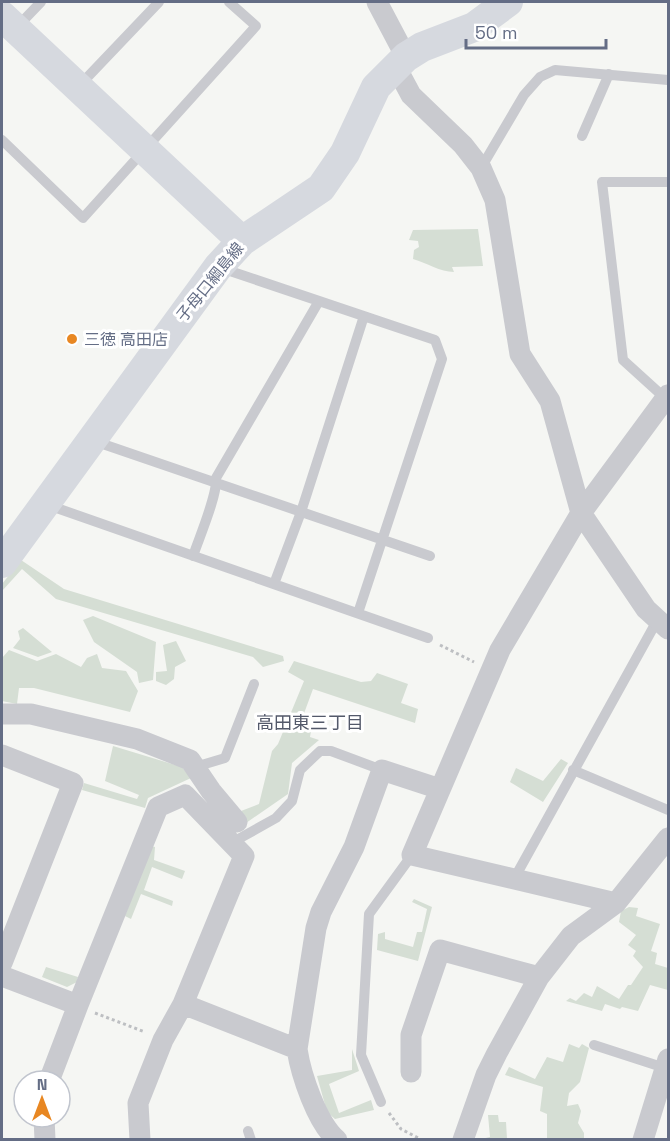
<svg xmlns="http://www.w3.org/2000/svg" width="670" height="1141" viewBox="0 0 670 1141" font-family="'Space Grotesk','Noto Sans JP',sans-serif">
  <style>
    .green { fill: #d5ded4 }
    .lines { fill: none; stroke-linecap: round; stroke-linejoin: round }
    .path { stroke: #bdbfc2; stroke-width: 3; stroke-dasharray: 3 3; stroke-linecap: butt }
    .lane { stroke: #c9cacf; stroke-width: 10 }
    .street { stroke: #c9cacf; stroke-width: 21 }
    .secondary { stroke: #d6d9df; stroke-width: 30 }
    .poi-dot { fill: #e88722; stroke: #fff; stroke-width: 2 }
    .labels { text-anchor: middle; dominant-baseline: central; stroke-width: 6; stroke-linejoin: round; paint-order: stroke }
    .street-label { font-size: 16px; fill: #646d85; stroke: #fff }
    .poi-label { font-size: 16px; fill: #646d85; stroke: #fff; text-anchor: start }
    .neighbourhood-label { font-size: 18px; fill: #53596a; stroke: #fff }
  </style>
  <rect width="100%" height="100%" fill="#f5f6f3"/>
  <path class="green" d="M478,229L483,266L452,267L454,272C440,272 427,263 413,259L414,250L419,247L418,241L409,240L413,230Z
    M21,560L64,589L283,656L284,661L263,667L253,657L56,599L22,569L2,591V584Z
    M93,616L156,642L153,680L139,683L137,672L94,642L83,620Z
    M23,628L52,652L38,657L13,648L20,639L18,631Z
    M176,641L186,661L175,667L174,679L166,685L156,681V672L167,671L163,645Z
    M9,650L37,661L56,654L81,667L87,658L97,654L102,668L126,671L138,691L130,712L34,688H19L17,704L2,701V658Z
    M294,661L361,682L371,681L377,673L408,684L401,703L418,709L415,723L313,689L299,727L311,731L310,737L319,740L292,763L288,794L246,823L241,811L259,804L272,751L278,744L304,681L288,672Z
    M113,746L182,767L191,778L148,798L145,808L82,790L84,783L137,799L139,795L105,781Z
    M561,759L568,763L543,802L510,782L516,768L543,781Z
    M151,846L155,847L154,860L185,871L182,879L152,867L144,890L173,901L172,906L141,894L131,919L125,916Z
    M414,899L432,907L418,961L377,950L378,934L385,932V939L413,947L417,932H422L427,909L412,902Z
    M629,907L638,908L636,916L660,924L651,951L657,953L655,964L668,968V990L650,985L638,1011L622,1007L620,1009L605,1004L602,1011L566,1001L570,998L576,1001L584,993L592,997L597,986L619,999L628,985H631L643,967L633,956L636,951L628,945L636,935L619,922L621,911Z
    M46,967L78,977L77,982L67,987L42,977Z
    M569,1044L579,1048L582,1044L589,1048L580,1082L569,1093L567,1106L578,1104L581,1111L578,1123L584,1133V1139H547V1114L540,1111L543,1087L505,1075L509,1067L535,1079L547,1057L563,1062Z
    M352,1049L359,1071L329,1084L339,1113L371,1100L374,1110L335,1119L327,1112L317,1076L352,1070Z
    M488,1115H498L499,1122H506L507,1139H481L490,1137Z"/>
  <g class="lines">
    <path class="path" d="M440,645L474,662
      M95,1013L145,1032
      M389,1113L401,1129L422,1140"/>
    <path class="lane" d="M17,27L41,2
      M79,86L159,2
      M582,136L609,74
      M2,140L83,218L256,26L229,2
      M481,168L524,95L540,77L555,70L668,80
      M221,268L435,340L442,359L358,613
      M666,399L623,360L602,182H668
      M94,441L430,556
      M48,505L428,638
      M193,556C199,538 218,494 216,478L319,301
      M274,584L301,512L364,316
      M195,767L225,758L254,684
      M573,770L668,810
      M233,842L276,818L292,801L300,770L320,751H331L382,770
      M514,879L658,619
      M594,1045L665,1068
      M381,1102L361,1055L369,914L412,855
      M248,1131L251,1140"/>
    <path class="street" d="M377,2L406,57
      M396,67L411,95L463,145L481,168L495,200L520,354L550,401L581,513L646,609L668,629
      M2,714H31L137,739L190,760L211,791L237,822
      M2,755L73,783L2,963
      M616,903L412,855L500,650L581,513L668,395
      M2,976L78,1005
      M183,1004L297,1049
      M411,1072V1035L440,950L539,977
      M49,1081L78,1005L158,807L185,795L244,856L183,1004L163,1040L138,1103L140,1140
      M44,1117L45,1140
      M337,1140C317,1123 301,1075 297,1049L316,928L321,912L354,847L382,770L440,789
      M463,1140L486,1075L497,1053L539,977L571,936L616,903L668,838
      M643,1140L668,1059"/>
    <path class="secondary" d="M2,16L242,241
      M2,563L218,267L242,241L321,188L345,153L376,87L406,57L422,47L474,27L508,2"/>
  </g>
  <circle class="poi-dot" cx="72" cy="339" r="6"/>
  <g class="labels">
    <g class="street-label">
      <text transform="translate(210 282) rotate(-51)">子母口綱島線</text>
    </g>
    <g class="poi-label">
      <text x="84" y="339">三徳 高田店</text>
    </g>
    <g class="neighbourhood-label">
      <text x="310" y="722">高田東三丁目</text>
    </g>
  </g>
  <rect width="670" height="1141" fill="none" stroke="#646d85" stroke-width="6"/>
  <g transform="translate(42 1099)"><circle r="28" fill="#ffffff" stroke="#c1c5ce" stroke-width="1.5"/>
  <path d="M0-4.5L10 22L0 15L-10 22Z" fill="#e88722"/>
  <text y="-9" font-size="16" font-weight="bold" text-anchor="middle" fill="#646d85">N</text>
  </g>
  <path d="M466 39v9h140v-9" fill="none" stroke="#646d85" stroke-width="3"/>
  <text x="475" y="39" font-size="18" fill="#646d85" stroke="#ffffff" stroke-width="4.5" paint-order="stroke">50 m</text>
</svg>
